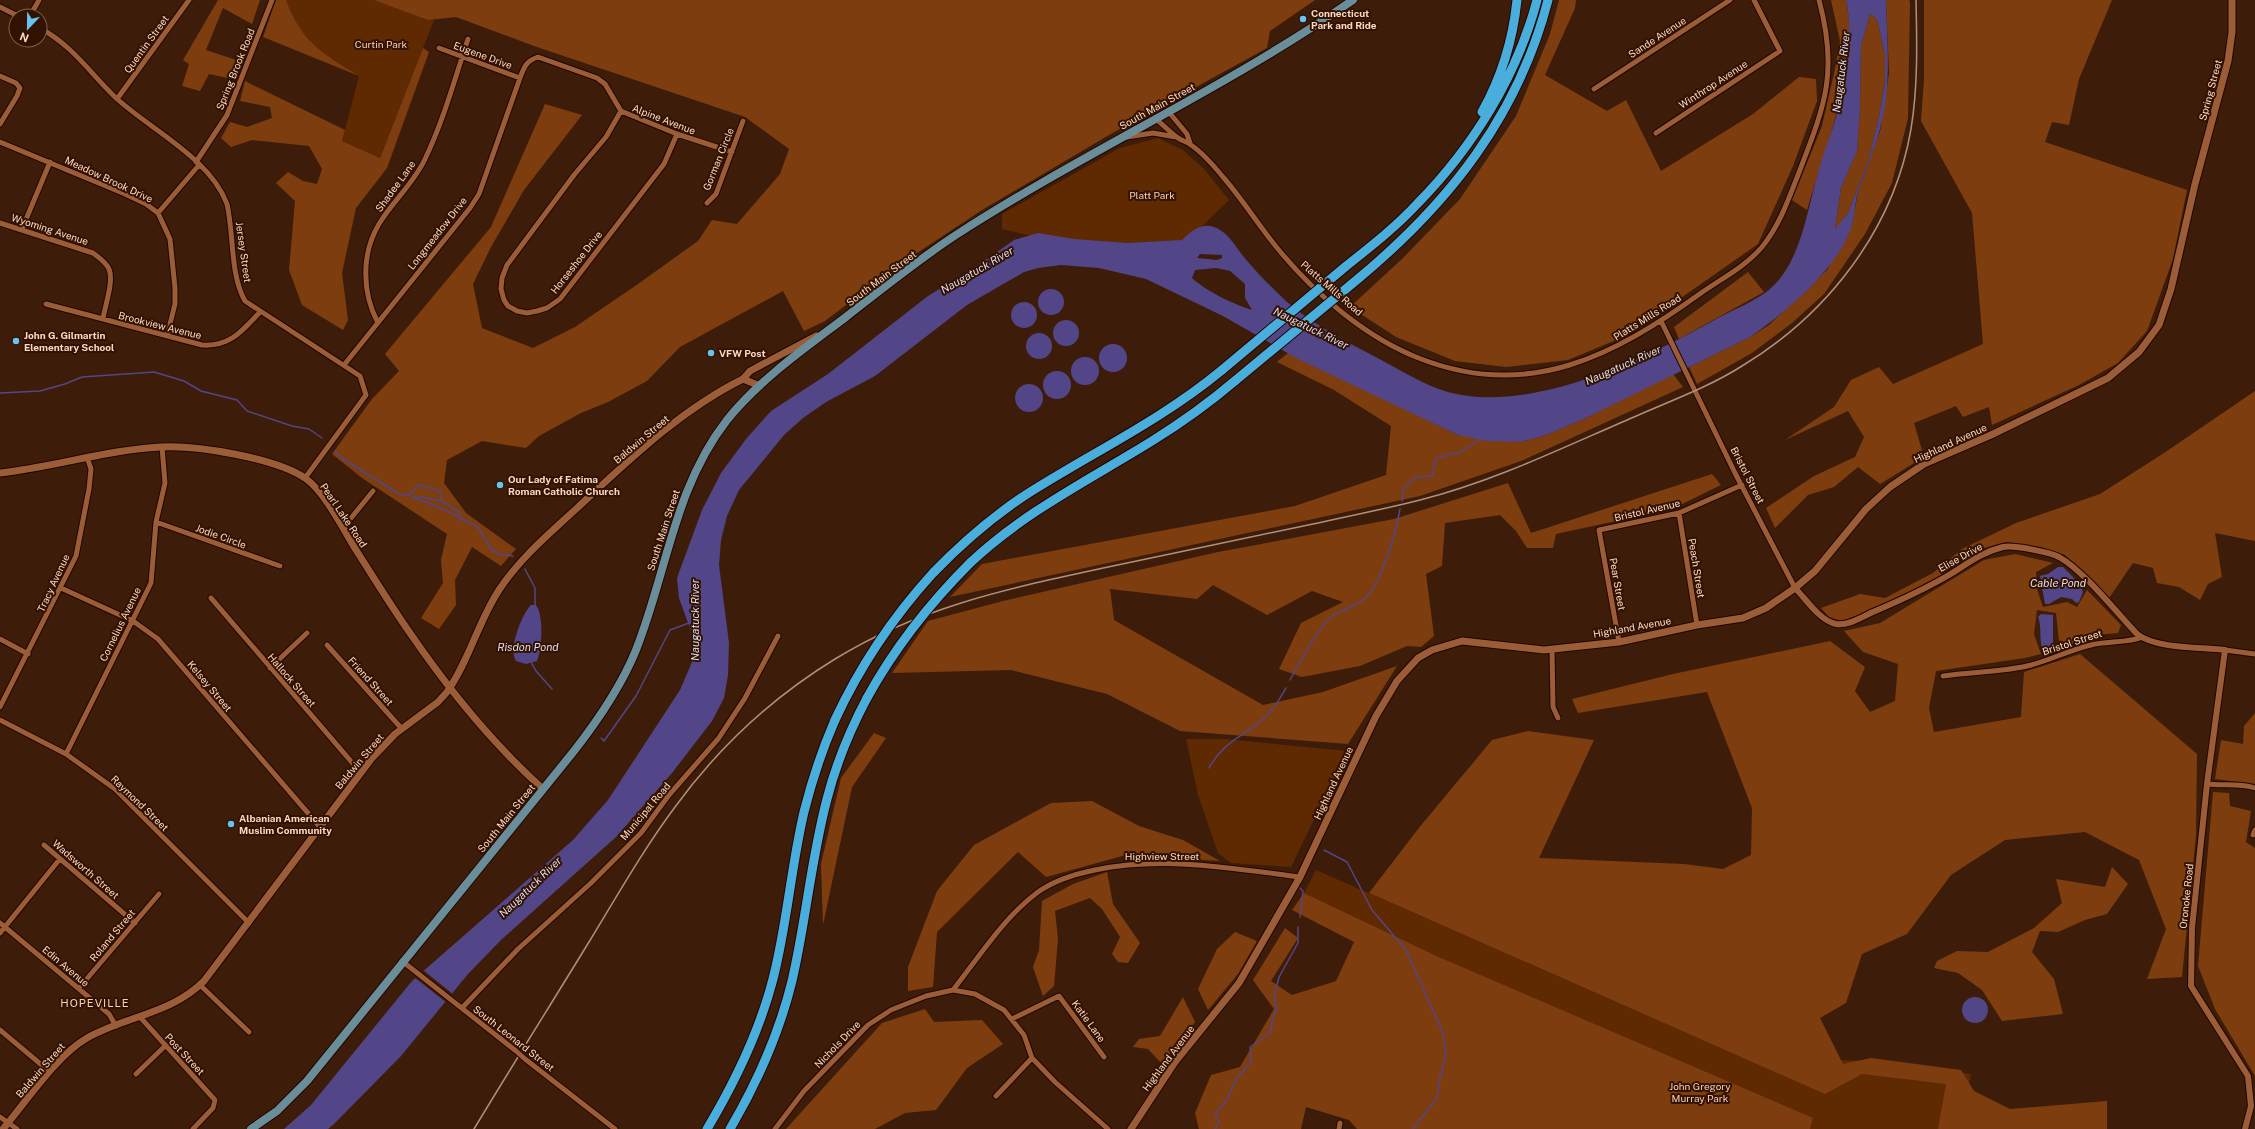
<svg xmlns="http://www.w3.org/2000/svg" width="2255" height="1129" viewBox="0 0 2255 1129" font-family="'Public Sans',sans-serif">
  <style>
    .green { fill: #5f2901 }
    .forest { fill: #7e3d0f }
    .water { fill: #534688; fill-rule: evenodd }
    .pier { fill: #3d1d09 }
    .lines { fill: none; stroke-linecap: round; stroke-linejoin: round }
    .stream { stroke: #534688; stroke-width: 1.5 }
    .minor-casing { stroke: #220500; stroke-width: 7 }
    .tertiary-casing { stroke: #220500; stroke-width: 8 }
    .secondary-casing { stroke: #220500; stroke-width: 9 }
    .primary-casing { stroke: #220500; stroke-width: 10 }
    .motorway-casing { stroke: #220500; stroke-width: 11 }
    .minor { stroke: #9b5d37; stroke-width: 5 }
    .tertiary { stroke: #9b5d37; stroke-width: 6 }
    .secondary { stroke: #9b5d37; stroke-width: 7 }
    .primary { stroke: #6a8e99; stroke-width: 8 }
    .motorway { stroke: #49aedb; stroke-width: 9 }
    .rail { stroke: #b28f7b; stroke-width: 1.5 }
    .minor-bridge-casing { stroke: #220500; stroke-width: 7; stroke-linecap: butt }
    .motorway-bridge-casing { stroke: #220500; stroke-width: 11; stroke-linecap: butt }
    .minor-bridge { stroke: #9b5d37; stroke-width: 5 }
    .motorway-bridge { stroke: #49aedb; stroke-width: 9 }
    .poi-dot { fill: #67c4ef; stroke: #321301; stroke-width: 1.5 }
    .labels { text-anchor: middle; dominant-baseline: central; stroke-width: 4; stroke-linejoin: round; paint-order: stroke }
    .poi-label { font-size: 10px; font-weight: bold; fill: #fcd7c3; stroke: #321301; text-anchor: start }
    .street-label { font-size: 10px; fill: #fcd7c3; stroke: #321301 }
    .park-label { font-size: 10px; fill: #f7cfb9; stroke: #321301 }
    .water-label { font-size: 11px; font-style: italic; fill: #dedcf0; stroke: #321301 }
    .neighbourhood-label { font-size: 11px; letter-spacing: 1px; fill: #fcd1b9; stroke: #321301 }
  </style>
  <rect width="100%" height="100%" fill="#3d1d09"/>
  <path class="green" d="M280,0H374L434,20L380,158L342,141L359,76L269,31Z
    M1158,138L1183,150L1204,169L1229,200L1186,242L1152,249L1048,240L1002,229V214L1120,148Z
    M1186,739H1225L1347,751L1291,867L1231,863L1218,853L1198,795Z
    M1316,870L1739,1056L1889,1062L1971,1074L1962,1126L2107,1101V1129H1649L1441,958L1304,893Z"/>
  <path class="forest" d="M218,0H260L252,24L223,8L206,50L239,61L232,79L209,74L200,91L182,86L189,64L183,60Z
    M276,0H286C302,43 322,53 359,76L263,37Z
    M374,0H1315L1270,31L1267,48L1109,135L982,210L899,265L825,321L804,331L783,291L680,347L647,381L608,402L581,413L539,436L526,448L482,441L447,460L444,483L466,513L516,549L501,566L472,547L455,580L456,605L439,629L421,618L443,583L441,560L447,534L362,478L332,454L372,399L399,371L385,354L491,227L545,104L582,115L524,190L491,247L473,284L482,328L533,348L575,327L638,284L698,241L712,220L737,224L780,174L789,149L745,117L534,46L456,17L428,20Z
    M1559,0H1576L1575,8L1545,75L1607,111L1626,100L1661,171L1753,114L1799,77L1816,79L1817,101L1793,166L1758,244L1628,335L1568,360L1506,367L1455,361L1396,337L1350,307L1403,258L1460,199L1516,116L1550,34Z
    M1831,0H1846C1860,66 1825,147 1807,210L1792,200L1822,126L1835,69L1840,41Z
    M1886,0H1909L1910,2L1908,118L1892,183L1865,234L1824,294L1792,323L1752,353L1697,384L1689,367L1750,337L1769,325L1827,270L1852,225L1858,192L1881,128L1889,73Z
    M1924,0H2112L2079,79L2069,125L2052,122L2045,142L2187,190L2173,259L2147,331L2118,363L2079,385L1992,425L1989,407L1963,417L1956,406L1914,423L1924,457L1880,484L1858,467L1834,487L1808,495L1775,528L1766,508L1814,476L1855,457L1864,437L1848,411L1785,440L1834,407L1851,380L1879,367L1893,384L1983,344L1972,213L1921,121L1924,79Z
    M1870,14L1877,19L1885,55V81L1879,117L1868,161L1848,213L1835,230L1841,188L1857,151L1860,108L1861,46Z
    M423,48L429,52L387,168L356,208L342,273L348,320L343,330L302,305L289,270L295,201L276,183L288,172L303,181L317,184L322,169L309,146L252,140L231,147L221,138L230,122L247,127L272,118L270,107L240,101L245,81L345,130L342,141L380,158Z
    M1748,272L1764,292L1679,339L1674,327Z
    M1288,353L1458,435L1521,442L1549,434L1588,417L1673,374L1683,387L1521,461L1420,496L950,597L982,564L1295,506L1386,475L1391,426L1334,390L1277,362Z
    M2255,391V541L2215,533L2222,577L2208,584L2200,600L2179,587L2157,583L2153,568L2133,563L2109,598L2065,555L2041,547L2006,542L1977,550L1939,576L1889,603L1842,621L1829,617L1821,608L1860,594L1885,598L1933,573L1962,549L2016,523L2100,494L2164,453Z
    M1712,474L1721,485L1672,509L1556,534L1553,548H1527L1516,531L1500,515L1445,523L1442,566L1426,574L1434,636L1421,647L1407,646L1360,666L1302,677L1279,669L1301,623L1343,602L1312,591L1267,615L1213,585L1197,599L1110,589L1114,620L1263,705L1323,692L1397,666L1348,744L1180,731L1107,694L1011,670L892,673L928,621L1003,601L1218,552L1394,519L1508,483L1531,533Z
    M2015,554L2053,563L2036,572L2037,589L2043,607L2067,602L2077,607L2087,590L2121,625L2118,633L2095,635L2067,646L2059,641L2056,613L2037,610L2034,634L2041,654L2025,658L1936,671L1929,708L1934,732L2021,717L2024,672L2080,654L2197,754L2196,835L2182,977L2147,979L2166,929L2139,860L2085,832L2005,840L1951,875L1907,934L1862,954L1846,1003L1820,1018L1843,1064L1871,1058L1961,1070L1974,1091L2010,1109L2107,1101V1129H1938L1946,1084L1862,1074L1825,1094L1369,893L1418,829L1492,740L1528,731L1594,740L1539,858L1684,864L1723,869L1751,855L1752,808L1707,692L1578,713L1572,699L1673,674L1830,641L1865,667L1855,691L1870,712L1895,701L1898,664L1863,652L1844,631L1880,623L1984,560Z
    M2255,713V784L2215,779L2221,740L2243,744L2244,726Z
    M874,733L886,738L852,787L823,925L821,864L841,778Z
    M2213,792L2229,793L2230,806L2251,811L2246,842L2255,848V1076L2215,1009L2198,966Z
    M1092,801L1139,826L1183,840L1220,861L1126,855L1046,877L1018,852L937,932L933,987L908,991V967L937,891L974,845L1051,803Z
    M2112,867L2128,884L2107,914L2085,920L2058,932L2040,931L2032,952L2054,979L2063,1014L2002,1021L1982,990L1958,973L1934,968L1937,961L1957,951L1988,952L2034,928L2062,903L2056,879L2105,887Z
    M1107,872L1113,904L1140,943L1128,963L1118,962L1112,954L1120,937L1102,909L1090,898L1055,911L1058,939L1054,986L1043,996L1033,967L1039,950L1042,901L1073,884Z
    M1304,893L1441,958L1813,1118L1810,1129H1357L1349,1120L1306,1107L1301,1129H1199L1195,1113L1211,1075L1240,1067L1274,1009L1253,980L1285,928L1298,938L1271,981L1292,995L1336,981L1354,942L1292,910Z
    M1235,932L1257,941L1238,974L1208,1010L1198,989L1217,949Z
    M1183,997L1195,1022L1162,1064L1148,1049L1133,1047L1139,1039L1160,1036Z
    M925,1009L934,1022L982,1020L1003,1044L967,1068L936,1110L905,1113L875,1129H786L882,1023Z"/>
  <path class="water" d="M1846,0H1886C1887,43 1892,87 1880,129C1874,151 1865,171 1858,192C1855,202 1855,214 1852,225C1839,268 1786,312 1750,337L1588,417L1549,434L1521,442L1487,441L1458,435L1298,359L1223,316L1146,279L1099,268L1061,265L1038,268L1024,272L967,305L875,376L826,402L803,418L784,435L739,490L727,516L721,540L719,565L729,643L728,675L724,698L712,721L672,773L616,837L501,940L468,974L401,1056L334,1124L328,1129H284L311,1105L412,981L573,840L608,800L680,690L692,662L691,631L679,598L677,578L702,510L721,473L746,439L771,411L828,374L928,296L983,262L1014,240L1038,233L1074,239L1127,243L1182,240C1193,229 1205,220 1220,230C1230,236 1236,247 1243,256C1256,272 1272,288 1287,302C1315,326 1351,344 1383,361C1400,370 1418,381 1436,388C1520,421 1645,359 1718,318C1735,309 1756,301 1770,289C1801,262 1807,211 1818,173C1824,149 1835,126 1840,102C1847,71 1853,31 1846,0ZM1870,14L1877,19L1885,55V81L1879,117L1868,161L1848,213L1835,229L1841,188L1857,151L1860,108L1861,46ZM1200,254L1222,255V258L1217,260L1197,258ZM1216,268L1230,271L1245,284V298L1252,310C1233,304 1206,291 1192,278L1195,270Z
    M1038 302a13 13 0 1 1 26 0a13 13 0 1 1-26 0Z
    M1011 315a13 13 0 1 1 26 0a13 13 0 1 1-26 0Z
    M1053 333a13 13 0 1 1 26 0a13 13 0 1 1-26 0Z
    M1026 346a13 13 0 1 1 26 0a13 13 0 1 1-26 0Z
    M1099 358a14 14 0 1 1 28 0a14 14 0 1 1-28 0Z
    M1071 371a14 14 0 1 1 28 0a14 14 0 1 1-28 0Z
    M1043 385a14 14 0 1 1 28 0a14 14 0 1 1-28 0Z
    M1015 398a14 14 0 1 1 28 0a14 14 0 1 1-28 0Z
    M2058,567H2063C2069,573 2081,584 2083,592L2079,602L2076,603L2072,599L2061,597L2049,604H2045L2040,576L2048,574Z
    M531,605H536C544,616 542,649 537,661L526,664L516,661C508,649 522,614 531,605Z
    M2041,614L2053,615V643L2061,647L2059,650L2052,652L2042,648C2039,637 2042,627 2038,617Z
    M1962 1010a13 13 0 1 1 26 0a13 13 0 1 1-26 0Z"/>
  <path class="pier" d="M423,970L454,995L447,1003L414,977Z"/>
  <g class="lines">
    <path class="stream" d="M0,393L40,391L65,384L82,377L154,372L184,381L201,391L237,400L247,411L292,426L309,429L322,438
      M335,451L343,459L401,495H409L419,485L440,491L442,501L459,512L460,518L478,527L491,549L499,554L513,556
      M409,495C426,503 444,508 460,518
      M417,498L420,497L442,501
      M1402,501L1404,488L1416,477L1432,476L1436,458L1461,452L1480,439
      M525,569L535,588V606
      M531,662L536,671L552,689
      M1290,680C1298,665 1319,626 1332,616C1341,610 1353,607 1362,601C1381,586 1396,532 1400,509
      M601,738L604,741L636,696L670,630L689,623
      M1209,768C1224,740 1246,736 1266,716C1275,708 1280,698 1286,688
      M1324,850L1347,862L1372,910L1406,950L1443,1033L1446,1055L1440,1077L1437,1098L1413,1129
      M1300,917L1303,891L1300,888
      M1215,1129L1219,1121L1215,1114L1227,1100L1236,1079L1251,1062L1250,1047L1270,1033L1273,1017L1277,1009L1274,997L1279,977L1298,943V927"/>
    <defs>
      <path id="minor" d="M0,7L18,16
        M30,16L39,0
        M40,28C74,47 89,72 116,98C151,130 210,158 227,204C234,234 230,275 245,301L360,376L366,395L305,478
        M439,48L520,78
        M0,76L16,83L20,88L17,96L0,124
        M1594,89L1730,0
        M117,99L189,0
        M621,111L606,137L574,175L507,265L502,278L501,289L504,300L508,306L517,311L527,313L537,311L547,308L560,299L664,164L677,134
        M1168,111L1187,134L1190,143
        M1155,118C1163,125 1170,132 1178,138C1182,141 1188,142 1191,145C1203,153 1214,166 1223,177C1243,200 1259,226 1278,249C1315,294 1366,338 1421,359C1530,401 1615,355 1701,293C1721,279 1746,266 1762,247C1779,226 1788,201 1798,175C1824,107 1839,74 1819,0
        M1656,133L1780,51L1754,0
        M1127,137L1153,133L1176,137
        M0,142L125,194L146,204L158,213L170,239L175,288V304L167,336
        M196,162L227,115L272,0
        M707,203L716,194L743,121
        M158,213L199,165
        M0,223L93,253C98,257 106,262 109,269C114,282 105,305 103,319
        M22,229L50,162
        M46,304L202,345C230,347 242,331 260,312
        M1661,321L1735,473L1795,588
        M378,323C362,293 361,254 379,224C393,201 414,183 425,159C443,122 455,78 468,39
        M344,365L470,208L479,194L520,78C524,67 526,61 538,57L597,78L605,84L621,111L677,134L732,152
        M1679,513L1697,625
        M156,522L280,566
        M343,528L373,491
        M61,588L133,621L158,639L320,827
        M211,598L361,773
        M0,639L28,654
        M1619,642L1599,530L1679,513L1742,485
        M327,645L402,729
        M1552,649L1553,707L1558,718
        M2225,650L2255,654
        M270,668L307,633
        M1943,676C1971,672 2000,672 2027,666C2049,661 2069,650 2091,645C2106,641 2130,643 2142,637
        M0,707L76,556L89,489L91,469L87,457
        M0,720L66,754L115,789L249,923
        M66,754L151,583L156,522L165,483L162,447
        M2207,784C2223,786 2240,783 2255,788
        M2253,835L2255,830
        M44,845L135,923
        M0,923L109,1014L116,1026
        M0,933L59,860
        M402,961L516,1051
        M200,985L249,1032
        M79,988L159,894
        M953,990C979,957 1004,917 1038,892C1055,880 1075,874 1095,870C1164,856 1230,868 1300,877
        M462,1008L518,949L591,883L641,833L669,795L718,739L745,698L778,636
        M140,1017L215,1100L213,1108L193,1129
        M1012,1019L1059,996L1104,1057
        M0,1030L50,1072
        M525,1059L615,1129
        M136,1074L165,1046
        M996,1096L1032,1058
        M0,1117L17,1129
        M775,1129L804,1091L868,1025L891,1010L926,996L953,990L975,994L1004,1010L1024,1035L1032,1058L1055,1082L1108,1129
        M1339,1129L1340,1123"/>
      <path id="tertiary" d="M1795,588C1806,599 1820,621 1836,624C1848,626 1862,617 1873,612C1899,601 1925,589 1949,575C1967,564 1982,552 2003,547C2014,545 2049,552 2059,557C2084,571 2116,612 2137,634C2156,649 2201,647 2225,650L2207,784L2192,928L2191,986L2248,1076L2251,1106L2245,1129"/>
      <path id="secondary" d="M743,379L760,386
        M0,473C54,467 106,450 161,447C197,445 275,458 305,478C325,492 343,529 356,550C374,578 391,606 410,633C449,690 492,743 543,789
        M3,1129C26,1102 57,1055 87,1038C126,1016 171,1014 204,981L372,758L395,734L438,702L447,692C469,661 478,622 499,590C520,558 549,534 576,509C627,462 680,410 743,379L750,371L816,336
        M1131,1129L1175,1062L1239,983L1300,877L1376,716L1397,681L1418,658L1432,650L1462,641L1544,650L1619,642L1697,625L1743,618L1766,608L1795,588L1815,571L1866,509L1890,487L1924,464L1991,435L2108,378L2139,352L2159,325L2171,289L2195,184L2228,61L2232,32V0"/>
      <path id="primary" d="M251,1129L277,1111L307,1081L574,751C599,719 621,687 636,650C667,572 674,488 727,420C759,380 805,348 846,317C883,288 920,258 959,233C1088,150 1228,87 1353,0"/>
      <path id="motorway" d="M1482,112C1501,78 1513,39 1517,0
        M1345,267C1370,247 1396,227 1418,203C1473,147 1517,76 1537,0
        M1359,278C1449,203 1518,116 1548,0
        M970,563C1024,512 1089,480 1152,441C1181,423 1209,403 1236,380
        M933,573C961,544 991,518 1024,496C1091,453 1159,422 1222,370
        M707,1129C735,1082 759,1033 773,979C787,925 791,867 804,812C812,780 822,750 835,720
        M730,1129C757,1083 779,1034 792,981C806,921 811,859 827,799C836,764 850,730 867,698"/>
    </defs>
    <use href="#minor" class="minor-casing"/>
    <use href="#tertiary" class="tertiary-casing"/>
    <use href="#secondary" class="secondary-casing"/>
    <use href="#primary" class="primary-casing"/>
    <use href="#motorway" class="motorway-casing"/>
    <use href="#minor" class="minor"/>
    <use href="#tertiary" class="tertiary"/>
    <use href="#secondary" class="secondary"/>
    <use href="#primary" class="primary"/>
    <use href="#motorway" class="motorway"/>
    <path class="rail" d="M474,1129C512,1066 551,1004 589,942C617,896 643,850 675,807C718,748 773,697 835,659C921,606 1011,588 1108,567C1176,553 1245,538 1313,524C1349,516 1385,509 1420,500C1495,481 1564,447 1634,417C1670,401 1709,387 1742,366C1828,314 1894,229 1911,129C1918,87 1917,43 1916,0"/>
    <defs>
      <path id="minor-bridge" d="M516,1051L525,1059"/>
      <path id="motorway-bridge" d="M1222,370L1345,267
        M1236,380L1359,278
        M867,698C895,647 929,604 970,563
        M835,720C860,666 893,617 933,573"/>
    </defs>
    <use href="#minor-bridge" class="minor-bridge-casing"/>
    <use href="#motorway-bridge" class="motorway-bridge-casing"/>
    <use href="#minor-bridge" class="minor-bridge"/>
    <use href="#motorway-bridge" class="motorway-bridge"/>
  </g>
  <g class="poi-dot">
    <circle cx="1303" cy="19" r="4"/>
    <circle cx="16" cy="341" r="4"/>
    <circle cx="711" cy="353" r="4"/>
    <circle cx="500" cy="485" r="4"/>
    <circle cx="231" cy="824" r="4"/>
  </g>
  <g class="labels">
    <g class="poi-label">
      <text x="1311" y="13">Connecticut<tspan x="1311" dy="12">Park and Ride</tspan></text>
      <text x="24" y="335">John G. Gilmartin<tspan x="24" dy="12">Elementary School</tspan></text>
      <text x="719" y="353">VFW Post</text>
      <text x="508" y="479">Our Lady of Fatima<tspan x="508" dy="12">Roman Catholic Church</tspan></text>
      <text x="239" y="818">Albanian American<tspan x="239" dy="12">Muslim Community</tspan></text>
    </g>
    <g class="street-label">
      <text transform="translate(1657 37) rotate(-33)">Sande Avenue</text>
      <text transform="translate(146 44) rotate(-54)">Quentin Street</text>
      <text transform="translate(483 55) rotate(20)">Eugene Drive</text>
      <text transform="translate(235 69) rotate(-68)">Spring Brook Road</text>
      <text transform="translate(1713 84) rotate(-33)">Winthrop Avenue</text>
      <text transform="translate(2210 90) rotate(-75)">Spring Street</text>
      <text transform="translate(1157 106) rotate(-29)">South Main Street</text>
      <text transform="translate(664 119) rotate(21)">Alpine Avenue</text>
      <text transform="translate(718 159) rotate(-68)">Gorman Circle</text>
      <text transform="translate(109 179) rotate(25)">Meadow Brook Drive</text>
      <text transform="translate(395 186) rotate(-54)">Shadee Lane</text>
      <text transform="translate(50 229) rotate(18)">Wyoming Avenue</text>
      <text transform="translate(437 233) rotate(-52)">Longmeadow Drive</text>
      <text transform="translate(244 252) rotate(82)">Jersey Street</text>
      <text transform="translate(576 262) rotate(-52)">Horseshoe Drive</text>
      <text transform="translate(881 278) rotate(-37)">South Main Street</text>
      <text transform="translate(1332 288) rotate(41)">Platts Mills Road</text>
      <text transform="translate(1647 317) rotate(-32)">Platts Mills Road</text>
      <text transform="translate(160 325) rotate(14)">Brookview Avenue</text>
      <text transform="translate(641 439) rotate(-40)">Baldwin Street</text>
      <text transform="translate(1950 443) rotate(-25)">Highland Avenue</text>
      <text transform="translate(1748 475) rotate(63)">Bristol Street</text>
      <text transform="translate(1647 510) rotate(-13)">Bristol Avenue</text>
      <text transform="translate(344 515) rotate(56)">Pearl Lake Road</text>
      <text transform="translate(663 530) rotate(-72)">South Main Street</text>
      <text transform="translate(221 536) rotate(20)">Jodie Circle</text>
      <text transform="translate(1960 557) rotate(-29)">Elise Drive</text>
      <text transform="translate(1697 568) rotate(81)">Peach Street</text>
      <text transform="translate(53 583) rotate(-65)">Tracy Avenue</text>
      <text transform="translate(1618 584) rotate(80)">Pear Street</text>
      <text transform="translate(120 624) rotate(-64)">Cornelius Avenue</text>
      <text transform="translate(1632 627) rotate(-10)">Highland Avenue</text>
      <text transform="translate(2072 642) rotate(-18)">Bristol Street</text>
      <text transform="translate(292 680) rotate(49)">Hallock Street</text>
      <text transform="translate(371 681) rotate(48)">Friend Street</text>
      <text transform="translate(210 686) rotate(50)">Kelsey Street</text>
      <text transform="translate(359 761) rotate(-50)">Baldwin Street</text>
      <text transform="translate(1333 783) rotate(-65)">Highland Avenue</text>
      <text transform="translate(140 803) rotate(44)">Raymond Street</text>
      <text transform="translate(645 811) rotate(-50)">Municipal Road</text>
      <text transform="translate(506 818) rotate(-51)">South Main Street</text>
      <text x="1162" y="856">Highview Street</text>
      <text transform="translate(86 869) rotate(41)">Wadsworth Street</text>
      <text transform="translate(2186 896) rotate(-84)">Oronoke Road</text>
      <text transform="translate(112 935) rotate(-50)">Roland Street</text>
      <text transform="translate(66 966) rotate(40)">Edin Avenue</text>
      <text transform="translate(1089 1021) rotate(54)">Katie Lane</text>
      <text transform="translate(514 1038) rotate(38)">South Leonard Street</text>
      <text transform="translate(837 1044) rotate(-46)">Nichols Drive</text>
      <text transform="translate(185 1054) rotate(47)">Post Street</text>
      <text transform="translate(1168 1058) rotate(-53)">Highland Avenue</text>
      <text transform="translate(40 1070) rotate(-49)">Baldwin Street</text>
    </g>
    <g class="park-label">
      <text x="381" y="44">Curtin Park</text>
      <text x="1152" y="195">Platt Park</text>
      <text x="1700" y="1086">John Gregory<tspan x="1700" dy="12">Murray Park</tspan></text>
    </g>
    <g class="water-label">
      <text transform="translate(1841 72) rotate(-83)">Naugatuck River</text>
      <text transform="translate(977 270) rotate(-30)">Naugatuck River</text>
      <text transform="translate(1311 328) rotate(26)">Naugatuck River</text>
      <text transform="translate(1623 365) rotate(-24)">Naugatuck River</text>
      <text x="2058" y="583">Cable Pond</text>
      <text transform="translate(695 620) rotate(-90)">Naugatuck River</text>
      <text x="528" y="647">Risdon Pond</text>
      <text transform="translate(530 887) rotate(-44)">Naugatuck River</text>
    </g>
    <g class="neighbourhood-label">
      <text x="95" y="1003">HOPEVILLE</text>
    </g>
  </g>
  <g transform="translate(28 28) rotate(202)"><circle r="19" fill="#321301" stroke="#83614f"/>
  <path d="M0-3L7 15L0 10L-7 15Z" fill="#67c4ef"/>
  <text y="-6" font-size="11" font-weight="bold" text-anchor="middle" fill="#fcd7c3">N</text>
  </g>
</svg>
